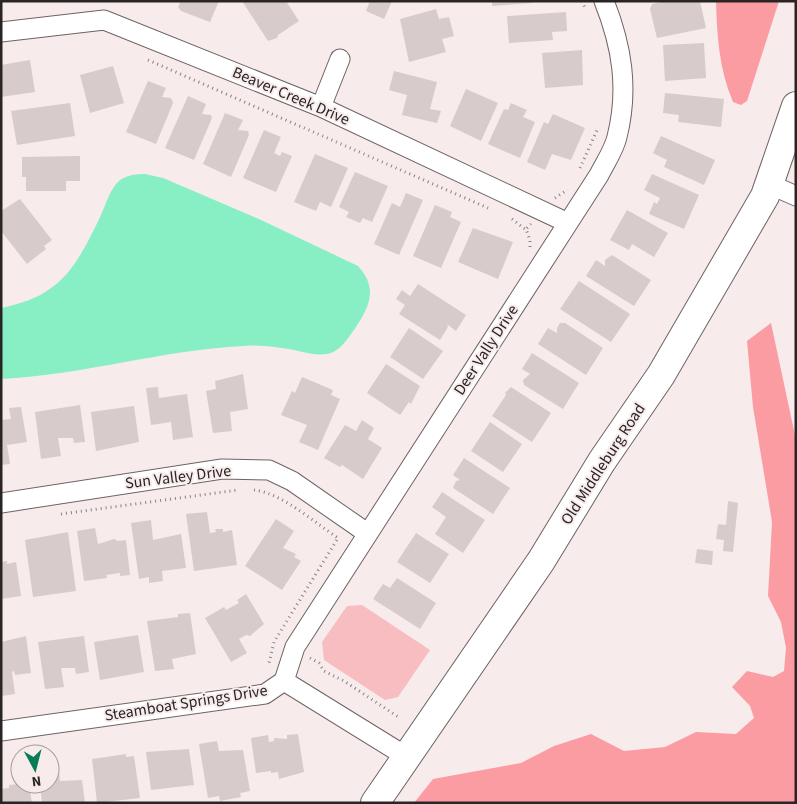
<svg xmlns="http://www.w3.org/2000/svg" width="797" height="804" viewBox="0 0 797 804" font-family="'Source Sans 3',sans-serif">
  <style>
    .green { fill: #f8bdc0 }
    .forest { fill: #fb9ca3 }
    .water { fill: #88eec3 }
    .building { fill: #d8cbcc }
    .lines { fill: none; stroke-linecap: round; stroke-linejoin: round }
    .street-casing { stroke: #6e6363; stroke-width: 21 }
    .secondary-casing { stroke: #6e6363; stroke-width: 30 }
    .path { stroke: #8a8282; stroke-width: 3; stroke-dasharray: 1 4; stroke-linecap: butt }
    .street { stroke: #fff; stroke-width: 19 }
    .secondary { stroke: #fff; stroke-width: 28 }
    .labels { text-anchor: middle; dominant-baseline: central; stroke-width: 4; stroke-linejoin: round; paint-order: stroke }
    .street-label { font-size: 16px; fill: #292525; stroke: #f8ebeb }
  </style>
  <rect width="100%" height="100%" fill="#f8ebeb"/>
  <path class="green" d="M362,605L430,650L398,697L385,700L324,660L322,642L347,606Z"/>
  <path class="forest" d="M716,1H779L747,101L741,105L733,102C719,69 717,36 716,1Z
    M771,323L796,440V803H414L433,779L521,763L554,746L591,734L624,751L665,747L696,732L736,734L754,718L750,706L732,687L747,671L773,677L784,671L786,648L781,622L768,596L772,522L753,407L747,341Z"/>
  <path class="water" d="M145,174L163,178L261,220L358,266C379,289 369,307 354,330C348,338 342,348 333,352C317,359 297,349 281,348C269,346 255,345 243,346C162,350 83,375 1,379V308C19,304 37,299 51,288C74,273 89,240 101,215C106,204 110,189 119,181C126,175 136,174 145,174Z"/>
  <path class="building" d="M181,1H219L210,22L181,11L178,7Z
    M242,1H286L299,21L278,35L277,38L268,41Z
    M370,1H392L384,19L366,11Z
    M492,1H532V3L492,6Z
    M666,1H700L706,28L657,38L650,9L652,4Z
    M436,9L439,19L449,17L454,36L442,39L446,52L409,62L400,19Z
    M566,12L567,31L552,32L553,40L509,43L507,16Z
    M704,43L706,78L665,81L663,45Z
    M582,50L583,85L545,88L542,53Z
    M30,60L35,92L1,97V65Z
    M113,66L124,103L90,113L80,75Z
    M394,71L437,82L430,109L441,111L437,123L402,115L407,95L389,90Z
    M148,81L166,88L162,97L171,98L173,103L156,144L126,132Z
    M466,89L498,103L481,141L450,126Z
    M665,93L724,99L721,127L678,122L679,115L663,113Z
    M188,96L206,104L202,114L211,115L212,118L194,160L165,148Z
    M70,103L75,136L17,145L11,111Z
    M511,103L527,110L523,117L535,122L520,158L488,144L504,109L508,110Z
    M225,113L243,120L238,130L248,131L249,135L231,177L203,164Z
    M553,114L585,128L571,160L552,154L545,170L527,162L544,122L548,124Z
    M264,130L281,137L274,153L280,156L282,152L292,156L276,192L243,178Z
    M661,136L715,160L704,185L664,167L667,160L653,153Z
    M315,154L348,168L331,207L320,202L316,211L294,202Z
    M80,156V181H66V191H26V177H22V157Z
    M355,172L388,186L372,222L363,218L360,223L346,217L349,212L339,207Z
    M652,174L699,195L684,229L649,214L654,202L657,204L660,198L644,190Z
    M406,193L423,200L399,255L374,244L392,203L400,207Z
    M20,199L52,240L44,246L46,249L27,264L1,231V211Z
    M435,205L452,212L450,217L461,222L441,268L413,256Z
    M627,210L668,233L654,257L632,244L629,250L610,240Z
    M473,228L513,242L498,279L458,262Z
    M612,255L651,280L634,306L586,276L596,260L605,266V260Z
    M579,281L630,314L611,342L560,309Z
    M418,284L466,315L456,331L447,324L448,327L440,340L399,314L405,305L396,299L402,290L410,296Z
    M560,323H565L603,348L586,375L538,344L548,328L557,333V328Z
    M409,328L443,351L423,379L390,357Z
    M532,353L579,383L563,409L524,385L523,380L530,374L522,369Z
    M386,364L420,386L411,404L409,402L400,415L367,393Z
    M243,374L248,409L230,412L232,431L213,433L206,391L216,389L215,381Z
    M302,377L333,390L331,395L340,399L318,450L299,442L307,425L281,415L292,391L295,393Z
    M158,387L159,398L187,394L193,437L173,440L171,422L151,425L146,388Z
    M511,387L551,413L532,442L492,416L506,395L505,393Z
    M80,405L85,442L74,443L73,438H58L61,456L41,459L35,412Z
    M134,406L139,442L96,451L91,412Z
    M21,407L27,442L7,445L10,464L1,465V420L11,419L9,408Z
    M362,420L374,428L368,439L382,448L363,479L342,465L340,467L324,458L345,425L356,431Z
    M490,422L522,444L503,472L471,451Z
    M464,458L510,488L493,514L453,488L456,481L460,480L453,475Z
    M442,492L485,520L463,553L435,534L446,517L432,507Z
    M728,501L738,503L733,552L723,551L724,540L716,539L718,524L726,525Z
    M207,512L210,533L216,532L215,529H223V532L232,530L237,565L194,571L186,514Z
    M276,519L294,531L283,548L296,554L294,557L301,561L282,590L245,566Z
    M151,520L153,540L181,534L186,568L162,571L163,581L149,583V577L139,579L131,523Z
    M95,528L98,544L114,539L118,541L126,540L130,575L120,576V573L106,575L107,578L84,581L77,531Z
    M68,532L76,591L33,597L25,540Z
    M416,533L449,554L430,583L397,562Z
    M697,549L713,551L712,565L695,563Z
    M7,561V564L16,562L21,596L1,599V562Z
    M397,578L436,603L420,629L373,599L383,584L390,588Z
    M246,594L264,624L250,636L246,635L239,639L247,653L231,662L205,618L224,607L226,610L239,603L237,600Z
    M190,613L196,654L172,659L174,669L155,671L147,621L178,617V614Z
    M138,635L144,672L100,680L94,642Z
    M26,636L31,673L15,675L14,671L12,672L15,694L1,696V642Z
    M84,636L89,672L76,674L75,668H61L64,687L45,689L38,642Z
    M298,734L304,772L279,779L278,772L271,773V771L256,773L251,738L268,735L269,742L274,741V738L287,739V735Z
    M217,741L219,751L243,750L250,791L240,793L241,797L220,801L219,796L208,798L199,744Z
    M189,749L194,785L151,790L146,752Z
    M126,754V757L134,756L140,798L97,803L92,759Z
    M58,765L60,781L82,780L85,803H42L40,784H50V766Z
    M20,784L21,786L29,785L32,803H1V789L9,788V785Z"/>
  <g class="lines">
    <defs>
      <path id="street" d="M1,32L104,20L321,107L568,223
        M321,107L340,59
        M769,184L796,196
        M1,503L222,469L269,470L292,481L367,533
        M284,681L295,647L599,175C605,163 614,150 617,137C629,89 622,46 604,1
        M284,681L407,757
        M1,731L265,694L284,681"/>
      <path id="secondary" d="M375,803L541,561L602,461L661,375L765,196L796,106"/>
    </defs>
    <use href="#street" class="street-casing"/>
    <use href="#secondary" class="secondary-casing"/>
    <path class="path" d="M582,1L585,8
      M148,60L488,208
      M580,168L598,128
      M555,198L567,190
      M512,219L525,229
      M530,247V240L526,229L531,224
      M254,490C282,493 315,523 338,538L274,642L269,663
      M61,514L238,490
      M310,658L319,663L324,671L344,681L400,718"/>
    <use href="#street" class="street"/>
    <use href="#secondary" class="secondary"/>
  </g>
  <g class="labels">
    <g class="street-label">
      <text transform="translate(291 96) rotate(23)">Beaver Creek Drive</text>
      <text transform="translate(486 350) rotate(-57)">Deer Vally Drive</text>
      <text transform="translate(603 464) rotate(-57)">Old Middleburg Road</text>
      <text transform="translate(178 477) rotate(-7)">Sun Valley Drive</text>
      <text transform="translate(186 703) rotate(-9)">Steamboat Springs Drive</text>
    </g>
  </g>
  <rect width="797" height="804" fill="none" stroke="#292525" stroke-width="5"/>
  <g transform="translate(35 769) rotate(173)"><circle r="24" fill="#f8ebeb" stroke="#a59c9c"/>
  <path d="M0-4L9 19L0 12L-9 19Z" fill="#087c59"/>
  <text y="-8" font-size="14" font-weight="bold" text-anchor="middle" fill="#292525">N</text>
  </g>
</svg>
